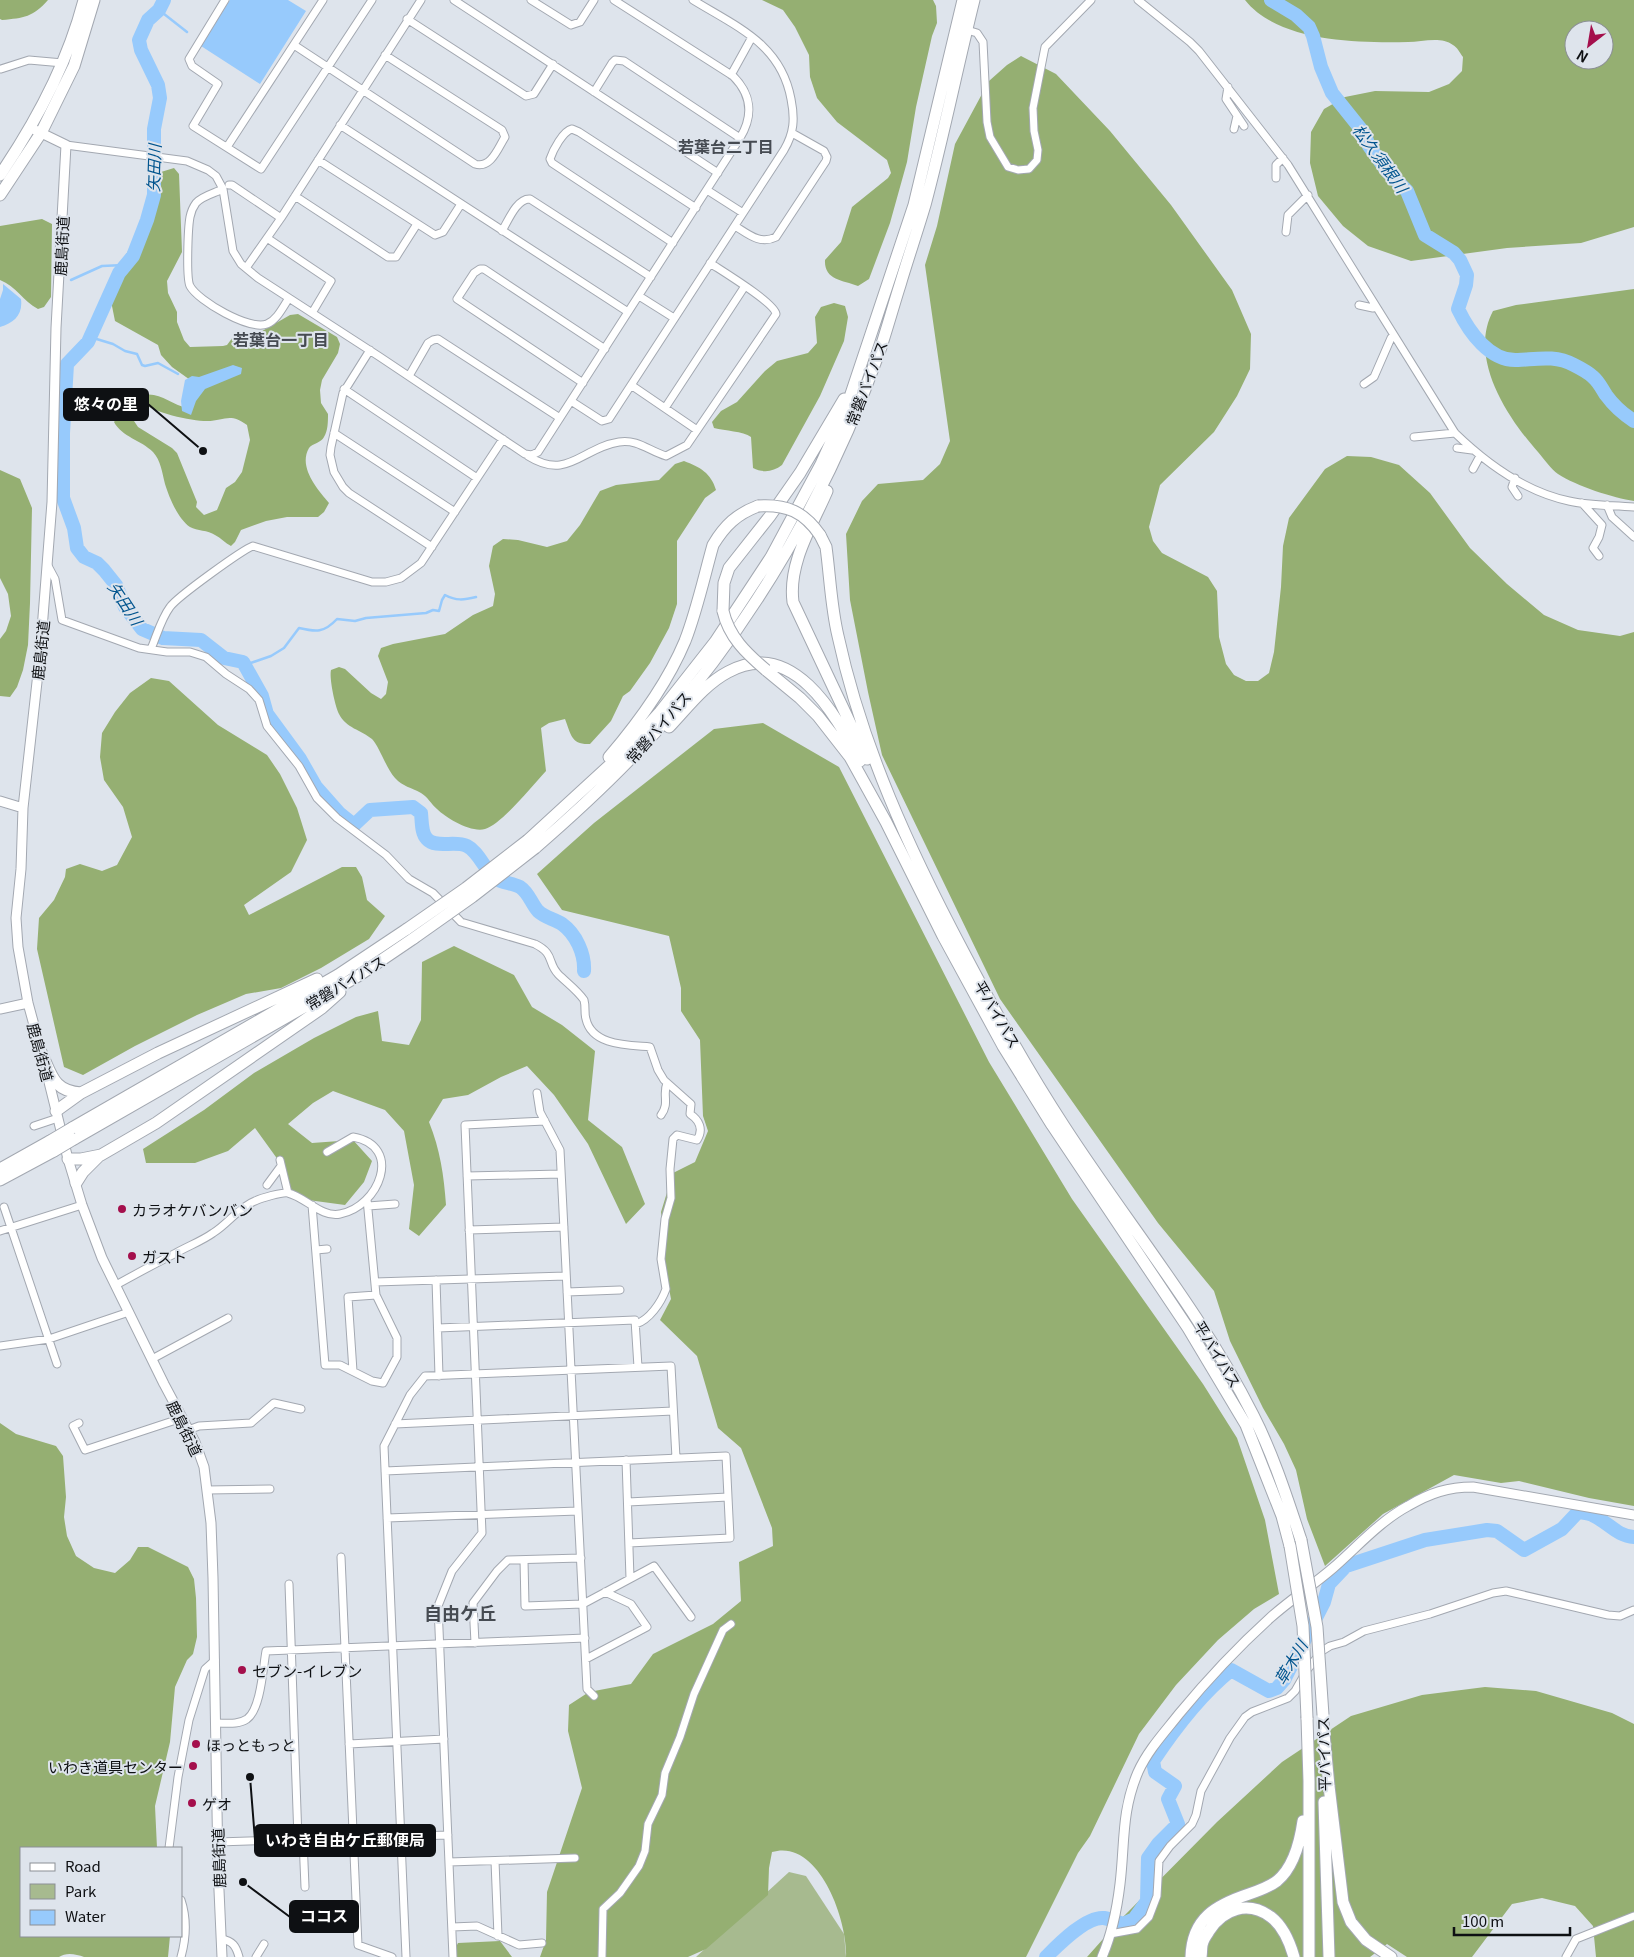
<svg xmlns="http://www.w3.org/2000/svg" width="1634" height="1957" viewBox="0 0 1634 1957" font-family="Georgia,'Noto Sans JP',serif">
  <style>
    .green { fill: #a7ba8f }
    .forest { fill: #95af72; fill-rule: evenodd }
    .water { fill: #97cafc }
    .lines { fill: none; stroke-linecap: round; stroke-linejoin: round }
    .stream { stroke: #97cafc; stroke-width: 2.5 }
    .river { stroke: #97cafc; stroke-width: 14 }
    .minor-casing { stroke: #a3a8b1; stroke-width: 9 }
    .tertiary-casing { stroke: #a3a8b1; stroke-width: 11 }
    .primary-casing { stroke: #a3a8b1; stroke-width: 13 }
    .trunk-casing { stroke: #a3a8b1; stroke-width: 13 }
    .minor { stroke: #fff; stroke-width: 7 }
    .tertiary { stroke: #fff; stroke-width: 9 }
    .primary { stroke: #fff; stroke-width: 11 }
    .trunk { stroke: #fff; stroke-width: 11 }
    .trunk-bridge-casing { stroke: #a3a8b1; stroke-width: 13; stroke-linecap: butt }
    .trunk-bridge { stroke: #fff; stroke-width: 11 }
    .poi-dot { fill: #a40f4c; stroke: #dee4ec; stroke-width: 2 }
    .labels { text-anchor: middle; dominant-baseline: central; stroke-width: 4; stroke-linejoin: round; paint-order: stroke }
    .street-label { font-size: 15px; fill: #0e1013; stroke: #dee4ec }
    .poi-label { font-size: 15px; fill: #0e1013; stroke: #dee4ec; text-anchor: start }
    .neighbourhood-label { font-size: 16px; font-weight: bold; fill: #464b52; stroke: #dee4ec }
    .water-label { font-size: 16px; font-style: italic; fill: #00548e; stroke: #dee4ec }
    .quarter-label { font-size: 18px; font-weight: bold; fill: #464b52; stroke: #dee4ec }
    .leader { fill: none; stroke: #0e1013; stroke-width: 2 }
    .callout-dot { fill: #0e1013; stroke: #dee4ec; stroke-width: 2 }
    .callout { fill: #0e1013; stroke: #0e1013; stroke-width: 2 }
    .callout-label { font-size: 16px; text-anchor: middle; font-weight: bold; fill: #fff }
  </style>
  <rect width="100%" height="100%" fill="#dee4ec"/>
  <path class="green" d="M789,1872L806,1876L844,1934L846,1957H696Z"/>
  <path class="forest" d="M0,0H48C33,17 24,18 2,20L0,19Z
    M762,0H933L936,6L937,23L932,36L916,107L907,162L890,223L869,279L858,286C842,280 824,280 825,260L841,242L852,207L888,178L891,173L887,160L837,122L817,98L810,77L809,55L795,27L783,10Z
    M1245,0H1634V227L1581,243L1507,248L1411,261L1368,246L1343,226L1318,196L1310,163L1311,132L1324,109L1345,97L1375,91L1429,92L1449,84L1462,71L1463,57C1460,53 1457,47 1453,45C1441,36 1422,42 1408,42C1358,43 1278,42 1245,0ZM1574,30H1604V60H1574Z
    M1021,56L1056,74L1110,131L1171,205L1232,290L1251,334L1250,369L1237,396L1214,432L1160,485L1149,527L1153,541L1162,553L1208,577L1217,591L1219,637L1226,664L1234,675L1246,681H1258L1269,673L1274,652L1281,587L1283,546L1289,518L1325,469L1347,456L1371,457L1399,465L1430,493L1470,548L1507,584L1544,615L1578,630L1620,636L1634,632V1506L1589,1498L1519,1481L1501,1483L1454,1475L1383,1514L1325,1566L1307,1519L1296,1470L1284,1444L1263,1408L1230,1341L1214,1291L1158,1223L1000,999L882,755L868,692L850,600L846,534L862,501L878,484L923,480L940,464L950,441L925,265L937,226L955,144L989,81L1007,65Z
    M174,168L179,174L182,252L167,281L168,293L177,312V322L184,340L190,347L223,346L227,345L233,337L257,334L290,315L298,314L337,337L340,344L338,353L322,380L320,390L321,403L328,414C328,421 328,431 324,437C321,443 313,443 309,448C298,467 317,489 329,503L324,512L318,517H287L266,521L241,530L235,542L231,546C225,543 221,538 215,535C208,530 197,531 190,527C178,519 169,497 165,484C162,472 161,461 153,452C141,440 122,437 114,422L121,413L130,415L138,427L172,448L177,453L197,502L196,507L204,515L217,510L226,488L235,482L242,472L250,440L247,425C230,412 224,421 207,421C191,421 152,413 141,401L144,395C160,392 172,405 187,408L193,382L172,367L161,355L158,345L115,321L109,291L110,281L142,228L151,198L161,172Z
    M42,219L52,224L51,297L44,307L38,309C23,301 16,286 0,280V226Z
    M1634,289V501C1614,498 1576,486 1558,474C1551,469 1544,459 1538,452C1507,417 1468,358 1493,311L1516,305Z
    M834,303L845,306L848,317L844,341L820,396L782,465C773,472 763,473 753,468L751,437C743,431 725,431 714,428L712,422L721,411L737,402L765,371L777,361L808,353L817,343L815,317L821,307Z
    M684,461C700,467 711,473 716,490L705,498L677,541V604L669,628L650,663L630,691L623,696L611,721L590,744C571,745 571,734 565,719L549,723L541,728L546,771C533,785 502,824 485,829C471,833 446,818 437,809C431,804 428,797 421,793C411,787 403,787 395,778C386,768 379,746 372,739C361,730 346,728 339,714C335,706 329,678 331,670L339,667L345,669L371,693L381,699L386,694L388,682L378,656L381,648L393,644L445,634L473,615L493,606L495,594L489,566L493,546L503,539L518,540L547,547L567,541L580,525L600,491L616,485L659,480L675,464Z
    M0,470L20,479L32,508L30,603L28,645L23,670L17,687L10,697L0,696V639L6,631L11,616L8,594L0,578Z
    M151,678L169,681L218,725L267,755L280,774L297,808L307,840L291,872L244,905L249,915L342,867H356L362,877L367,900L385,916L369,939L321,968L281,988L246,994L197,1015L135,1046L83,1075L64,1067L37,949L39,918L54,900L65,877L66,869L80,864L102,871L117,865L132,837L123,807L104,780L100,757L102,733L115,712L130,693Z
    M763,723L839,767L989,1062L1072,1199L1203,1384L1237,1438L1265,1520L1279,1594L1254,1609L1218,1640L1176,1685L1139,1734L1090,1836L1078,1853L1026,1957H846C848,1921 819,1838 772,1852L769,1868L768,1895L706,1949L688,1957H540L546,1940L547,1892L582,1788L568,1731L569,1705L589,1692L631,1684L653,1654L713,1624L741,1601L739,1562L773,1546L772,1528L741,1448L718,1428L697,1356L660,1320L671,1299L662,1252L665,1243L661,1212L673,1173L695,1162L708,1131L703,1116L700,1040L681,1011V988L669,936L562,910L537,874L594,823L714,729Z
    M454,946L514,975L532,1007L562,1025L595,1051L588,1120L622,1147L645,1204L626,1224L588,1144L554,1095L527,1066L501,1077L468,1095L443,1099L429,1122C440,1149 444,1176 446,1205L419,1236L409,1229L414,1185L404,1131L385,1110L333,1091L313,1103L288,1124L312,1143L353,1140L372,1161L364,1182L345,1205L308,1200L281,1183V1164L255,1128L228,1151L195,1163H146L143,1149L204,1110L254,1073L314,1038L356,1017L378,1011L382,1041L409,1045L421,1020L422,962Z
    M0,1423L16,1434L56,1446L63,1456L66,1497L64,1517L67,1536L76,1556L94,1568L115,1573L130,1560L138,1547H148L188,1567L194,1579L196,1598L197,1637L193,1654L187,1660L175,1687L170,1742L155,1806L157,1848H21V1936H170L168,1957H84C76,1954 66,1952 59,1957H0Z
    M1485,1687L1536,1691L1612,1713L1634,1724V1957H1596L1593,1926L1575,1906L1542,1898L1512,1904L1472,1957H1407L1387,1944L1370,1957H1087L1120,1920L1217,1822L1282,1762L1351,1716L1422,1695Z
    M500,1941L512,1957H451L458,1943Z"/>
  <path class="water" d="M230,0H288L306,11L260,84L201,46Z
    M3,284L21,299C23,315 14,323 0,327V299L3,290Z
    M233,365L242,368L241,374L205,389L196,401L191,415L182,411L181,401L185,380L192,376L199,377Z"/>
  <g class="lines">
    <path class="stream" d="M159,10L187,32
      M71,280L102,266L124,265
      M90,337L113,344L125,351L137,354L142,365L145,366L158,363L178,374
      M245,665L271,656L284,648L299,628C316,632 324,633 337,619L355,621L366,618L426,613L433,610L439,611L442,600L445,595C456,601 464,600 476,597"/>
    <path class="river" d="M164,0L159,10L148,20L139,40L141,50L158,85L160,98L154,129V195L147,220L133,256L119,273L88,342L67,364L63,433V498L74,528L77,548L84,557L97,563L104,570L116,585L125,607L142,629L163,638L201,640L224,658L243,662L262,696L267,714L300,759L316,787L339,813L354,825L370,810L413,807L421,813C422,821 421,833 427,839C436,849 455,840 467,846C479,852 484,869 495,878C502,883 512,883 520,887C529,893 531,903 538,911C544,917 554,919 562,924C576,934 585,954 584,971
      M1271,0L1296,15L1309,27L1313,36L1321,67L1332,93L1364,133L1369,146L1387,171L1407,191L1425,235L1454,253L1460,260L1467,275L1466,285L1458,309C1469,332 1490,362 1518,360C1538,359 1555,355 1574,365C1580,368 1588,372 1593,377C1599,382 1602,389 1606,395C1614,406 1623,414 1634,421
      M1046,1957C1058,1945 1086,1916 1104,1918C1110,1919 1117,1922 1123,1924L1134,1919L1147,1901L1148,1858L1158,1844L1178,1824L1168,1799L1175,1786L1155,1772L1153,1761C1175,1728 1200,1695 1231,1670L1269,1691L1277,1688L1284,1680L1324,1602L1329,1584L1346,1566L1425,1540L1487,1530L1497,1531L1524,1550L1562,1529L1578,1512C1584,1513 1590,1513 1594,1516C1609,1523 1617,1536 1634,1537"/>
    <defs>
      <path id="minor" d="M225,0L189,59L192,66L218,84L193,126L261,169L372,0
        M454,0L718,173
        M531,0L571,25L580,22L594,0
        M1138,0L1190,42L1199,51L1288,165L1455,433C1486,463 1526,492 1569,501C1590,506 1613,505 1634,507
        M407,19L526,96L534,94L553,64
        M967,30L977,33L983,42L987,122L990,137L1008,167L1018,170L1029,169L1037,160L1038,150L1034,131L1033,108L1045,47L1091,0
        M294,45L475,164C491,169 498,148 505,137L502,130L385,55
        M1,69L29,60L63,63
        M731,75L752,37
        M1228,87L1226,99L1244,126
        M594,92L612,63L615,60L624,61L740,138
        M340,125L628,312
        M1234,129L1237,116
        M66,145L187,161L208,170L216,176L223,189L233,251L241,264L258,278L380,357L525,454L532,455L538,452L740,138C754,115 751,94 733,76L614,0
        M227,147L323,0
        M318,160L435,235L443,232L461,204
        M1276,178V165L1283,158
        M229,185H232L281,218
        M223,189C215,193 202,196 196,203C193,207 191,212 190,217C188,228 186,278 190,286C198,301 250,331 267,324C277,320 283,307 289,298
        M707,190L743,213
        M295,196L388,257H396L417,224
        M735,226C748,234 760,245 776,237L826,161L827,157L824,151L792,133
        M502,231C508,221 517,198 530,199L651,277
        M1286,232L1288,215L1308,195
        M267,238L331,281L312,313
        M673,243L552,163L550,159C553,150 563,131 572,129L579,132L696,208
        M246,268L281,218L421,0
        M639,296L674,318
        M1359,305L1373,308L1375,305
        M370,350L343,393L331,447L330,455L334,472L343,487L349,493L432,547
        M409,376L428,343L433,340L438,339L560,418
        M583,383L457,299L474,273L480,269H484L605,349
        M1364,384L1374,377L1391,338L1394,336
        M631,385L697,430
        M344,389L477,478
        M571,401L602,421L609,419L784,150C794,133 795,119 791,99C781,44 737,27 693,0
        M665,408L745,286
        M334,433L455,512
        M1414,437L1455,433
        M1457,448L1472,450
        M528,456C568,481 581,448 619,442C638,439 649,451 666,456L687,445L776,314C775,303 722,271 710,263
        M1473,469L1480,456
        M1515,478L1512,487L1518,496
        M1582,503L1602,525L1599,537L1593,548L1599,556
        M1607,505L1612,517L1634,537
        M47,564L55,579L62,620L139,648L167,652H190L206,657L226,674L249,689L259,700L267,726L299,766L317,798L337,818L386,855L409,879L433,893L461,922L535,944C555,954 547,962 558,974C567,983 577,990 584,1000C586,1007 584,1013 586,1019C592,1046 629,1045 650,1047L658,1070L664,1080L691,1104L690,1114C699,1120 704,1129 697,1140L677,1135L673,1139L670,1169L671,1198L665,1219L661,1259L666,1289C661,1303 649,1320 636,1324
        M151,649C157,635 161,619 170,607C177,597 242,550 253,546L372,582H386L401,578L421,563L503,439
        M537,1093L540,1112L560,1150L587,1689L594,1696
        M661,1115C670,1103 662,1095 667,1083
        M34,1126L58,1118
        M280,1160L288,1193
        M467,1176L561,1174
        M267,1185L281,1166
        M312,1205L325,1365H340L372,1381L383,1383L397,1357V1338L376,1295L367,1199
        M368,1206L395,1204
        M4,1207L57,1364
        M469,1230L564,1227
        M0,1231L82,1205
        M316,1250L327,1249
        M436,1280L439,1376
        M375,1282L566,1276
        M116,1285C136,1274 156,1263 176,1253C188,1246 202,1241 213,1233C228,1224 239,1207 255,1201C261,1198 282,1192 288,1193C305,1197 322,1218 340,1214C379,1207 404,1146 353,1137L327,1152
        M567,1292L620,1290
        M438,1328L635,1320L638,1367
        M0,1346L49,1339L129,1312
        M152,1359L228,1318
        M353,1371L348,1297L376,1295
        M79,1423L73,1426L85,1450L182,1418
        M395,1424L673,1411
        M188,1430L199,1426L251,1423L274,1403L301,1409
        M626,1460L630,1578
        M385,1471L726,1456L730,1538L629,1543
        M207,1490L270,1489
        M628,1502L728,1497
        M387,1518L578,1511
        M341,1557L358,1945L392,1957
        M524,1560L525,1606L583,1604L654,1566L691,1617
        M289,1584L298,1839
        M475,1643L473,1603L497,1571L508,1560L581,1558
        M586,1659L647,1627L631,1604L605,1592
        M216,1723C227,1723 238,1725 247,1719C261,1709 263,1667 266,1651L585,1638
        M349,1744L444,1739
        M303,1839L305,1887
        M218,1842L448,1835
        M169,1848L178,1777L189,1720L205,1669L215,1660
        M495,1861L498,1936
        M449,1862L575,1858
        M452,1927L477,1926L519,1945L542,1943
        M1110,1934L1137,1929L1149,1917L1157,1896L1159,1861L1170,1846L1192,1824L1196,1815L1201,1791L1230,1738L1245,1717L1252,1712L1288,1698L1295,1691L1307,1670L1322,1651L1330,1646L1344,1642L1364,1631L1430,1614L1493,1593L1506,1591L1608,1615L1620,1616L1634,1610
        M221,1939C233,1941 236,1946 239,1957
        M181,1957C186,1939 187,1918 181,1900
        M256,1957L264,1944
        M406,1957L384,1446L410,1395L425,1376L671,1366L676,1458
        M453,1957L438,1606L452,1571L482,1533L465,1125L545,1121
        M602,1957L603,1909L620,1893L639,1866L645,1851L648,1824L662,1795L665,1773L680,1737L694,1694L723,1630L731,1624
        M1566,1957L1576,1939L1634,1916"/>
      <path id="tertiary" d="M31,128L66,145L56,328L52,502L40,655L23,808L21,869L16,918L18,947L28,1003L43,1058
        M0,801L23,808
        M0,1009L28,1003
        M46,1070L68,1159L82,1205L102,1258L164,1384L195,1442L204,1467L211,1523L213,1578L218,1868L222,1957
        M1102,1957C1112,1934 1117,1909 1120,1884C1125,1843 1121,1812 1138,1772C1148,1750 1164,1733 1179,1714C1207,1680 1238,1647 1270,1618C1290,1600 1312,1586 1333,1568C1357,1547 1380,1521 1408,1506C1430,1493 1448,1487 1473,1487L1634,1515"/>
      <path id="primary" d="M0,175C36,122 68,62 84,0
        M0,195L41,133L74,66L94,0"/>
      <path id="trunk" d="M827,491C812,526 788,563 793,602L867,759
        M820,535L826,547C830,576 831,607 838,636C862,747 910,851 963,951C994,1010 1027,1070 1064,1126C1126,1222 1201,1312 1253,1415C1273,1454 1287,1498 1301,1540
        M723,611L724,583L729,568L770,516L800,473L844,399
        M766,670L800,698L818,716L850,757L886,822L943,936L1003,1046L1052,1125L1188,1328L1246,1425L1282,1516L1290,1546
        M669,727C687,708 705,684 728,672C792,637 835,713 860,761
        M609,757C639,722 667,684 685,641C697,610 704,577 713,545C725,525 737,514 758,506
        M528,840L624,752L660,712L715,642L771,557L821,464L846,409L914,205L963,0
        M535,848C579,810 622,770 661,726C758,616 830,488 880,350C887,329 893,307 900,285C908,258 917,232 925,205C943,138 957,68 974,0
        M41,1052C52,1075 53,1091 81,1093
        M56,1111L81,1093L158,1053L317,979
        M72,1128L338,975L407,929
        M74,1139L358,976L414,938
        M68,1159H81L101,1155L156,1123L322,1008L340,992
        M0,1169L50,1141
        M0,1180L54,1151
        M76,1183L83,1172L99,1156
        M1307,1718L1309,1781V1957
        M1323,1723L1329,1786L1343,1902L1351,1922L1366,1940L1391,1957
        M1324,1802L1329,1957
        M1191,1957C1192,1918 1216,1905 1249,1894C1258,1891 1269,1887 1277,1881C1294,1867 1300,1842 1303,1821
        M1201,1957C1202,1952 1201,1946 1203,1942C1204,1938 1207,1935 1209,1931C1223,1909 1248,1900 1271,1917C1284,1927 1290,1943 1294,1957"/>
    </defs>
    <use href="#minor" class="minor-casing"/>
    <use href="#tertiary" class="tertiary-casing"/>
    <use href="#primary" class="primary-casing"/>
    <use href="#trunk" class="trunk-casing"/>
    <use href="#minor" class="minor"/>
    <use href="#tertiary" class="tertiary"/>
    <use href="#primary" class="primary"/>
    <use href="#trunk" class="trunk"/>
    <defs>
      <path id="trunk-bridge" d="M758,506C787,504 804,512 820,535
        M723,611C729,637 746,653 766,670
        M407,929L466,888L528,840
        M414,938L472,897L535,848
        M50,1141L72,1128
        M54,1151L74,1139
        M1301,1540L1317,1627L1323,1715
        M1290,1546L1303,1626L1307,1718"/>
    </defs>
    <use href="#trunk-bridge" class="trunk-bridge-casing"/>
    <use href="#trunk-bridge" class="trunk-bridge"/>
  </g>
  <g class="poi-dot">
    <circle cx="122" cy="1209" r="5"/>
    <circle cx="132" cy="1256" r="5"/>
    <circle cx="242" cy="1670" r="5"/>
    <circle cx="196" cy="1744" r="5"/>
    <circle cx="193" cy="1766" r="5"/>
    <circle cx="192" cy="1803" r="5"/>
  </g>
  <g class="labels">
    <g class="street-label">
      <text transform="translate(61 246) rotate(-87)">鹿島街道</text>
      <text transform="translate(866 383) rotate(-69)">常磐バイパス</text>
      <text transform="translate(40 650) rotate(-84)">鹿島街道</text>
      <text transform="translate(658 727) rotate(-49)">常磐バイパス</text>
      <text transform="translate(345 982) rotate(-31)">常磐バイパス</text>
      <text transform="translate(998 1014) rotate(60)">平バイパス</text>
      <text transform="translate(41 1052) rotate(75)">鹿島街道</text>
      <text transform="translate(1218 1354) rotate(59)">平バイパス</text>
      <text transform="translate(185 1428) rotate(64)">鹿島街道</text>
      <text transform="translate(1323 1754) rotate(-91)">平バイパス</text>
      <text transform="translate(218 1858) rotate(-92)">鹿島街道</text>
    </g>
    <g class="poi-label">
      <text x="132" y="1209">カラオケバンバン</text>
      <text x="142" y="1256">ガスト</text>
      <text x="252" y="1670">セブン-イレブン</text>
      <text x="206" y="1744">ほっともっと</text>
      <text x="183" y="1766" text-anchor="end">いわき道具センター</text>
      <text x="202" y="1803">ゲオ</text>
    </g>
    <g class="neighbourhood-label">
      <text x="726" y="146">若葉台二丁目</text>
      <text x="281" y="339">若葉台一丁目</text>
    </g>
    <g class="water-label">
      <text transform="translate(1381 158) rotate(54)">松久須根川</text>
      <text transform="translate(153 168) rotate(-88)">矢田川</text>
      <text transform="translate(126 603) rotate(57)">矢田川</text>
      <text transform="translate(1290 1662) rotate(-59)">草木川</text>
    </g>
    <g class="quarter-label">
      <text x="460" y="1612">自由ケ丘</text>
    </g>
  </g>
  <path class="leader" d="M203 451L148 404M250 1777L255 1840M243 1882L290 1917"/>
  <g class="callout-dot">
    <circle cx="203" cy="451" r="5"/>
    <circle cx="250" cy="1777" r="5"/>
    <circle cx="243" cy="1882" r="5"/>
  </g>
  <g class="callout">
    <rect x="64" y="389" width="84" height="31" rx="5"/>
    <rect x="255" y="1825" width="180" height="31" rx="5"/>
    <rect x="290" y="1901" width="68" height="31" rx="5"/>
  </g>
  <g class="callout-label">
    <text x="106" y="410">悠々の里</text>
    <text x="345" y="1846">いわき自由ケ丘郵便局</text>
    <text x="324" y="1922">ココス</text>
  </g>
  <rect x="20" y="1847" width="162" height="90" fill="#dee4ec" stroke="#8b8f95"/>
  <rect x="30" y="1863" width="25" height="8" fill="#ffffff" stroke="#8b8f95"/>
  <text x="65" y="1872" font-size="15" fill="#0e1013">Road</text>
  <rect x="30" y="1884" width="25" height="15" fill="#a7ba8f" stroke="#8b8f95"/>
  <text x="65" y="1897" font-size="15" fill="#0e1013">Park</text>
  <rect x="30" y="1910" width="25" height="15" fill="#97cafc" stroke="#8b8f95"/>
  <text x="65" y="1922" font-size="15" fill="#0e1013">Water</text>
  <g transform="translate(1589 45) rotate(211)"><circle r="24" fill="#dee4ec" stroke="#8b8f95"/>
  <path d="M0-4L9 19L0 12L-9 19Z" fill="#a40f4c"/>
  <text y="-8" font-size="14" font-weight="bold" text-anchor="middle" fill="#0e1013">N</text>
  </g>
  <path d="M1454 1927v8h116v-8" fill="none" stroke="#0e1013" stroke-width="2.5"/>
  <text x="1462" y="1927" font-size="15" fill="#0e1013" stroke="#dee4ec" stroke-width="4" paint-order="stroke">100 m</text>
</svg>
